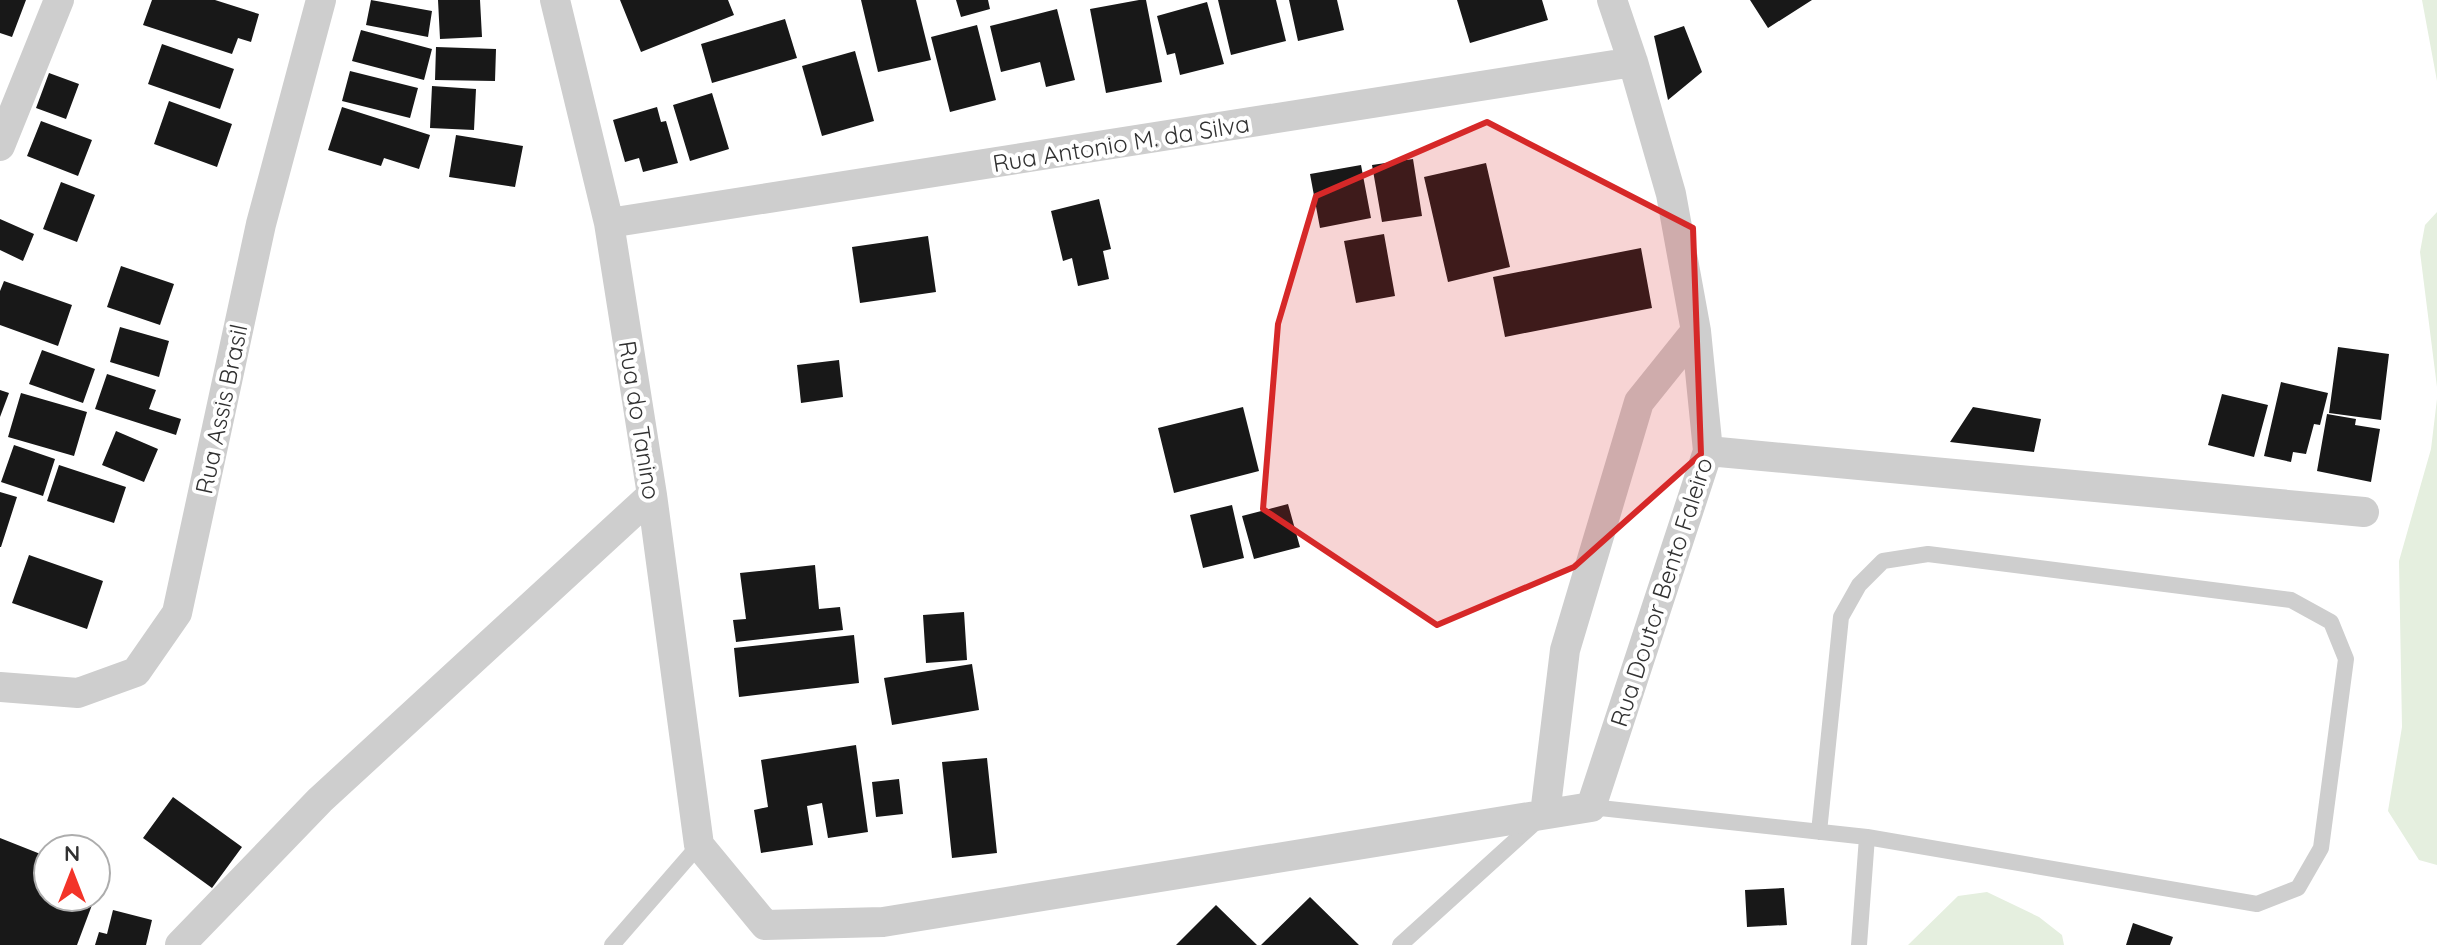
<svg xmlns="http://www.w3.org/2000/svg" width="2437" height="945" viewBox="0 0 2437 945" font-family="Quicksand,sans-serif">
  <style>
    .green { fill: #e5efdf }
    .building { fill: #181818 }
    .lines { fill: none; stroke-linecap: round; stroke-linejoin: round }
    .service { stroke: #cecece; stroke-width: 16 }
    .minor { stroke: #cecece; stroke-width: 30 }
    .marked { fill: #d62828; fill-opacity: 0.2; stroke: #d62828; stroke-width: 6; stroke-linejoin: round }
    .labels { text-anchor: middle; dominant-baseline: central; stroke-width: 8; stroke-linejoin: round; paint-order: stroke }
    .street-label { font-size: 24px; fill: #313131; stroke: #fff }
  </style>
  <rect width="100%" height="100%" fill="#fff"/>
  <path class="green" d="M2422,0H2437V81Z
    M2437,212V387L2420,252L2425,225Z
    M2437,399V865L2419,860L2388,811L2402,727L2399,561L2431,449Z
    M1987,892L2039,917L2062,935L2064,945H1908L1958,896Z"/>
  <path class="building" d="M0,0H26L12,37L0,33Z
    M152,0H215L259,14L251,42L238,38L232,54L143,25Z
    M371,0L432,11L428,37L366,25Z
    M438,0H480L482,37L440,39Z
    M620,0H728L734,15L641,52Z
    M861,0H916L931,60L878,72Z
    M956,0H988L990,9L961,17Z
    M1139,0H1146L1162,82L1106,93L1090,9Z
    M1218,0H1276L1286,41L1231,55Z
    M1289,0H1337L1344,30L1298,41Z
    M1457,0H1542L1548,20L1470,43Z
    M1750,0H1812L1768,28Z
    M1207,2L1224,64L1180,75L1175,53L1167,55L1157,16Z
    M1057,9L1075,80L1046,87L1040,62L1001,72L990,26Z
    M785,19L797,58L712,83L701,44Z
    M977,25L996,100L950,112L931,37Z
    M1684,26L1702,72L1668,100L1654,36Z
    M361,30L432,49L424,80L352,61Z
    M162,44L234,69L220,109L148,84Z
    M436,47L496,49L495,81L435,80Z
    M855,51L874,121L822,136L802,66Z
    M350,71L418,88L410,118L342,101Z
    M49,73L79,84L66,119L36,108Z
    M432,86L476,89L474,130L430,128Z
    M712,93L729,149L690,161L673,105Z
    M169,101L232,124L217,167L154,144Z
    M342,107L430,135L419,169L384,158L381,166L328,150Z
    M657,107L661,122L666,121L678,163L643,172L639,158L625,162L613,120Z
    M41,121L92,140L78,176L27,156Z
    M456,135L523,146L515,187L449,177Z
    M1413,159L1422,216L1382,222L1372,165Z
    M1486,163L1510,267L1448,282L1424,177Z
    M1361,165L1371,218L1320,228L1310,174Z
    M61,182L95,195L77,242L43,229Z
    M1099,199L1111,249L1103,251L1109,279L1078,286L1072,258L1063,261L1051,211Z
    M0,219L34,234L23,261L0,250Z
    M1384,234L1395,296L1356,303L1344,241Z
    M928,236L936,292L860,303L852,247Z
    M1641,248L1652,308L1505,337L1493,277Z
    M121,266L174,284L160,325L107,307Z
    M4,281L72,305L58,346L0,325V291Z
    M120,327L169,341L159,377L110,362Z
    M2338,347L2389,354L2381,420L2329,413Z
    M42,350L95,369L83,403L29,384Z
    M839,360L843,397L801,403L797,365Z
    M107,374L156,390L149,409L181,419L176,435L95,409Z
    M2281,382L2328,393L2320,425L2314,424L2306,454L2293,452L2291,462L2264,456Z
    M0,390L9,393L0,417Z
    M21,393L87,412L74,456L8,437Z
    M2222,394L2268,405L2254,457L2208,445Z
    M1243,407L1259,471L1174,493L1158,428Z
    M1973,407L2041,419L2034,452L1950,442Z
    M2327,414L2356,419L2355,425L2380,429L2371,482L2317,471Z
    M116,431L158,449L144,482L102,465Z
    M14,445L55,459L43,496L1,482Z
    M59,465L126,487L114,523L47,501Z
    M0,492L17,497L1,547H0Z
    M1288,504L1300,547L1254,559L1242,516Z
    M1232,505L1244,558L1203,568L1190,515Z
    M29,555L103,581L87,629L12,603Z
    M815,565L819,609L840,607L843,630L736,642L733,620L746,619L740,573Z
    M964,612L967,660L926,663L923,615Z
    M854,635L859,683L739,697L734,648Z
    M972,664L979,710L892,725L884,678Z
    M856,745L868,832L828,838L822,803L807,806L813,845L761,853L754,810L768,807L761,760Z
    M987,758L997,853L952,858L942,762Z
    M899,779L903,814L876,817L872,782Z
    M173,797L242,847L212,888L143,838Z
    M0,838L48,857V897H95L77,945H0Z
    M1784,888L1787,925L1747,927L1745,890Z
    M1310,897L1359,945H1261Z
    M1216,905L1257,945H1176Z
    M113,910L152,920L146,945H95L99,932L107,934Z
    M2133,923L2173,937L2170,945H2126Z"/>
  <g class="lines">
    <path class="service" d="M1591,807L1867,837L2257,904L2298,888L2321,848L2346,659L2331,622L2291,600L1928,554L1883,561L1859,585L1841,617L1819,832
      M612,945L699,845
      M1400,945L1538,820
      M1859,945L1867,837"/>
    <path class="minor" d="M555,0L609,223L652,495L699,845L765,925L883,922L1591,807L1708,451L1696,331L1671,194L1633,62L1612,0
      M0,146L59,0
      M609,223L1633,62
      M1708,451L2364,512
      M0,687L78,693L136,672L177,613L261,224L321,0
      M1545,814L1565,650L1639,402L1696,331
      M180,945L320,800L652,495"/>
  </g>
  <path class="marked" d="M1487,122L1693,228L1701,454L1574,567L1437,625L1263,509L1278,324L1316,196Z"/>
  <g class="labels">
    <g class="street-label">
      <text transform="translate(1121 143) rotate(-9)">Rua Antonio M. da Silva</text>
      <text transform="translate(221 409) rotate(-78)">Rua Assis Brasil</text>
      <text transform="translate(640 420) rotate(81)">Rua do Tanino</text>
      <text transform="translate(1661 592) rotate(-72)">Rua Doutor Bento Faleiro</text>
    </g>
  </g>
  <g transform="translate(72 873)"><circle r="38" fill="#ffffff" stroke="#adadad" stroke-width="2"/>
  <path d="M0-6L14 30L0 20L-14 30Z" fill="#f33429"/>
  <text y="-12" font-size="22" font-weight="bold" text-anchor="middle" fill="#313131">N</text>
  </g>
</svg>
